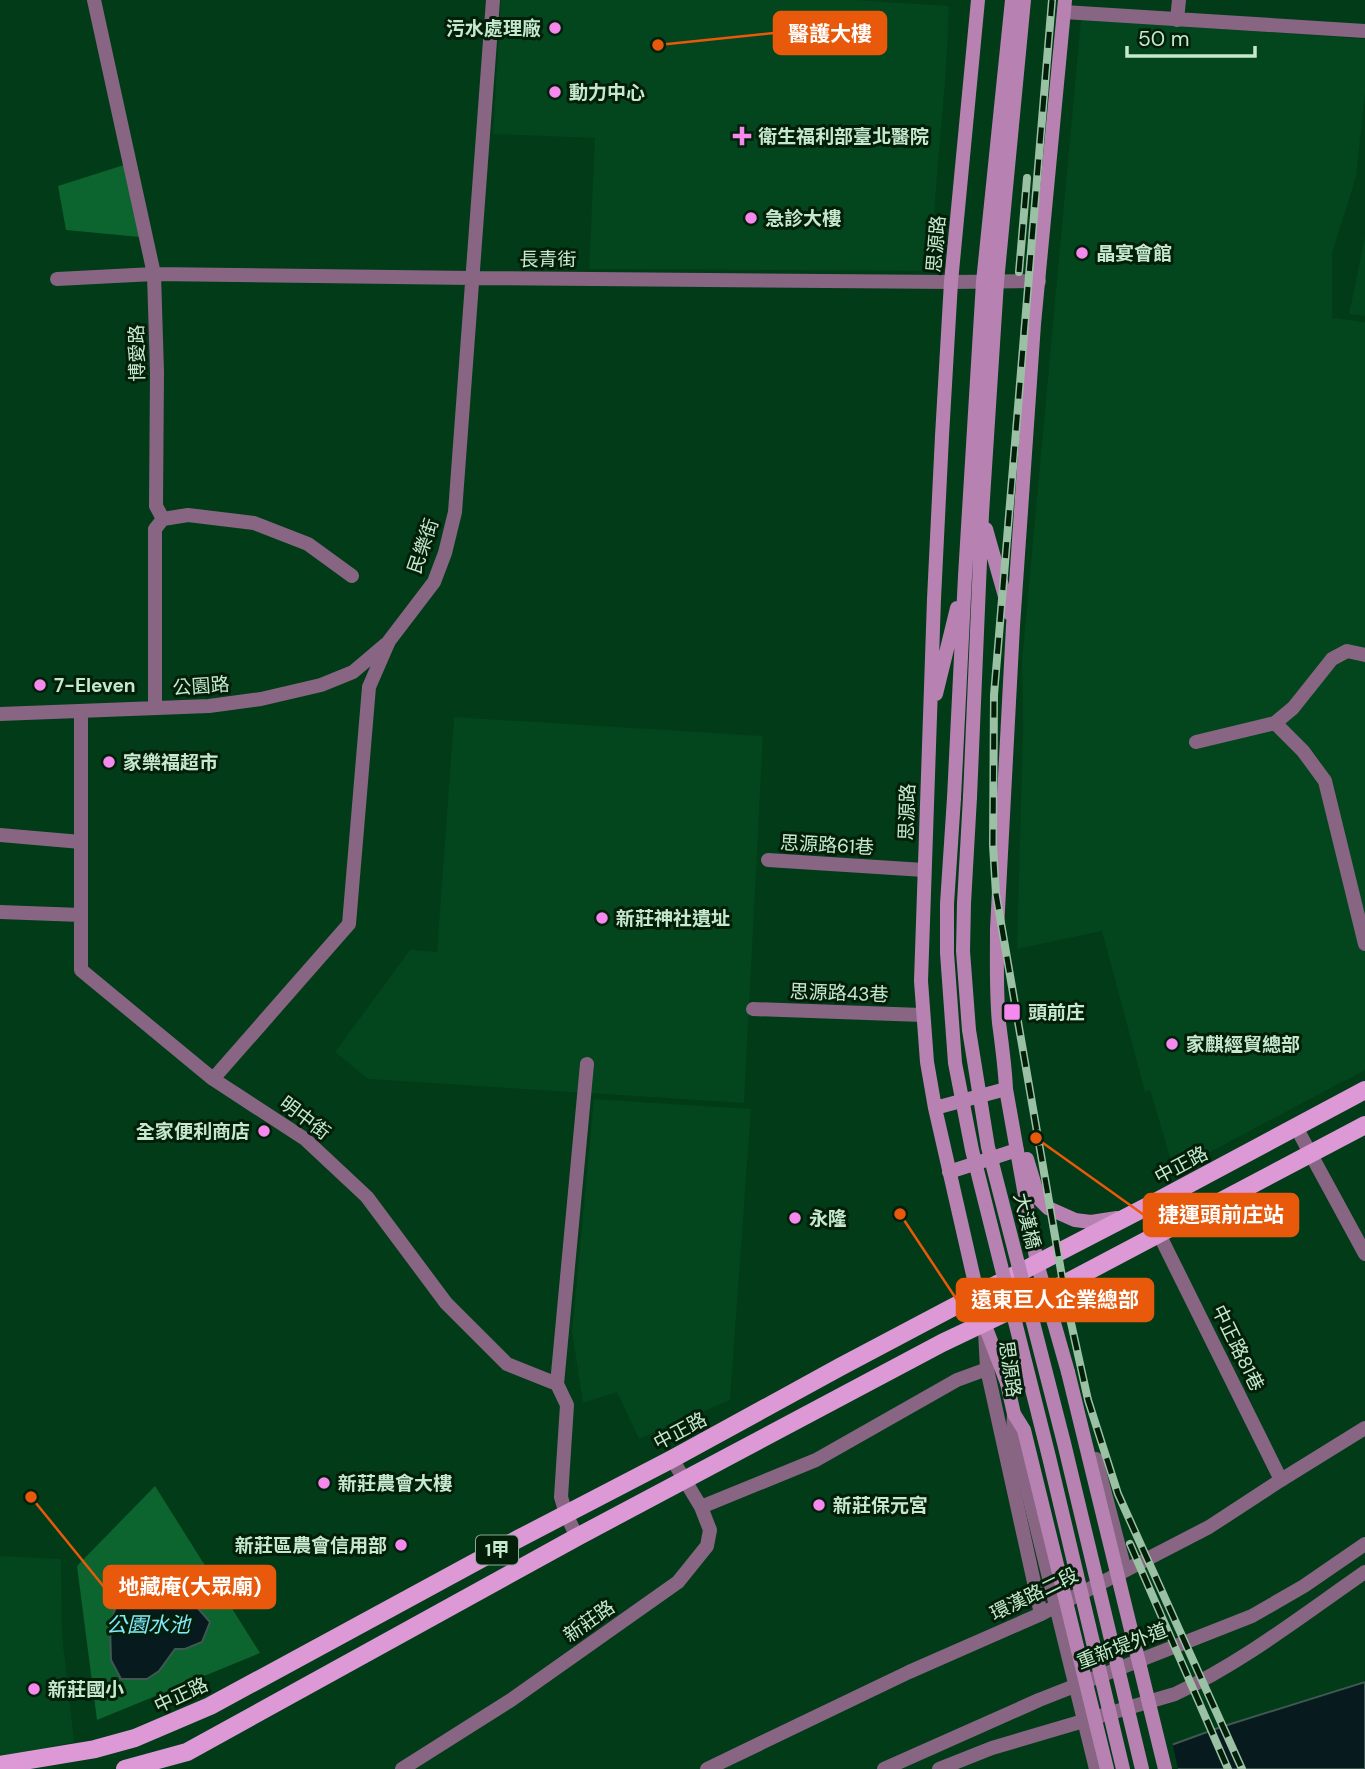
<svg xmlns="http://www.w3.org/2000/svg" width="1365" height="1769" viewBox="0 0 1365 1769" font-family="'DM Sans','Noto Sans TC',sans-serif">
  <style>
    .built { fill: #03451c }
    .green { fill: #0c652e }
    .water { fill: #071b1f; stroke: #405853; stroke-width: 2 }
    .pier { fill: #023b17 }
    .lines { fill: none; stroke-linecap: round; stroke-linejoin: round }
    .minor { stroke: #876583; stroke-width: 14 }
    .tertiary { stroke: #876583; stroke-width: 14 }
    .secondary { stroke: #b782b2; stroke-width: 14 }
    .primary { stroke: #dd98d6; stroke-width: 18 }
    .rail-casing { stroke: #9ac1a3; stroke-width: 8 }
    .rail { stroke: #031f0a; stroke-width: 5; stroke-dasharray: 16; stroke-linecap: butt }
    .minor-bridge { stroke: #876583; stroke-width: 14 }
    .secondary-bridge { stroke: #b782b2; stroke-width: 14 }
    .poi-dot { fill: #f689ed; stroke: #031f0a; stroke-width: 2.5 }
    .labels { text-anchor: middle; dominant-baseline: central; stroke-width: 6; stroke-linejoin: round; paint-order: stroke }
    .shield { fill: #031f0a; stroke: #8cac92; stroke-width: 2 }
    .shield-label { font-size: 18px; font-weight: bold; fill: #c6e8cc }
    .poi-label { font-size: 19px; font-weight: bold; fill: #c6e8cc; stroke: #031f0a; text-anchor: start }
    .street-label { font-size: 19px; fill: #c6e8cc; stroke: #031f0a }
    .water-label { font-size: 21px; font-style: italic; fill: #82e9fb; stroke: #031f0a }
    .leader { fill: none; stroke: #e8590c; stroke-width: 2.5 }
    .callout-dot { fill: #e8590c; stroke: #031f0a; stroke-width: 2.5 }
    .callout { fill: #e8590c; stroke: #e8590c; stroke-width: 2.5 }
    .callout-label { font-size: 21px; text-anchor: middle; font-weight: bold; fill: #fff }
  </style>
  <rect width="100%" height="100%" fill="#023b17"/>
  <path class="built" d="M501,0H856L949,6L946,70L929,271L589,269L595,138L493,134Z
    M1081,19L1365,39V94L1356,177L1332,253V318L1365,322V1070L1174,1171L1150,1090L1145,1092L1102,931L1017,949L1023,728L1022,661Z
    M1365,237V316L1349,314Z
    M454,717L763,736L744,1103L368,1079L335,1052L410,950L437,952Z
    M594,1099L751,1109L730,1400L639,1439L617,1392L583,1403L572,1332Z
    M0,1556L61,1559L62,1635L74,1742L0,1757Z"/>
  <path class="green" d="M124,165L140,237L66,230L58,186Z
    M155,1486L260,1653L97,1720L77,1566Z"/>
  <path class="water" d="M168,1574L210,1622L202,1642L185,1649H175L159,1671L147,1679H121L111,1660L110,1625L118,1600Z
    M1365,1682V1769H1105L1221,1727Z"/>
  <path class="pier" d="M1172,1741L1178,1769H1102L1104,1766Z"/>
  <g class="lines">
    <path class="minor" d="M94,0L154,274L157,372L156,506L163,519L155,529V708
      M1064,12L1365,31
      M1177,20L1179,0
      M57,279L154,274L473,278L951,282L1039,281
      M163,519L188,515L254,523L308,544L352,576
      M81,711V970L213,1079L305,1139L367,1197L446,1303L507,1364L557,1384L567,1405L561,1497L566,1514L577,1537
      M0,714L209,706L261,699L321,685L353,672L386,644
      M1275,723L1293,708L1332,659L1347,651L1365,655
      M1196,742L1275,723L1303,751L1325,781L1365,944
      M0,835L81,842
      M768,860L924,870
      M0,912L81,915
      M753,1009L922,1015
      M213,1079L349,924L369,687L389,641L434,582L445,553L455,512L493,0
      M1296,1127L1365,1254
      M1159,1234L1281,1480
      M985,1331L987,1369L1041,1614
      M557,1384L587,1064
      M1096,1459L1125,1570
      M701,1507L816,1460L957,1380L987,1369
      M402,1769L511,1700L678,1582L707,1546L710,1530L701,1507L672,1459"/>
    <path class="tertiary" d="M707,1769L909,1672L1041,1614L1209,1527L1281,1480L1365,1428
      M884,1769L1039,1700L1252,1616L1304,1586L1365,1544
      M939,1769L992,1748L1175,1694C1243,1662 1303,1615 1365,1572"/>
    <path class="secondary" d="M978,0L951,282L942,436L934,599L921,981L927,1062L935,1108L984,1323L1007,1383
      M1065,0L1034,324L1013,626L997,929C997,960 996,992 999,1023C1002,1045 1005,1067 1006,1089L1037,1263L1068,1372
      M986,529L1010,614
      M936,694L957,608
      M970,797L982,514L997,282L1024,0
      M954,798L965,576L983,282L1012,0
      M935,1108L1006,1089
      M1027,1159L1039,1199L1048,1208L1075,1220L1091,1222L1117,1218
      M949,1172L1017,1150"/>
    <path class="primary" d="M0,1765L95,1749L135,1738L210,1706L518,1539L672,1459L840,1367L978,1294L1148,1206L1365,1090
      M125,1769L187,1752L577,1537L942,1343L1045,1294L1365,1125"/>
    <defs>
      <path id="rail" d="M1052,0L994,695L993,845L996,894L1066,1300L1088,1400L1118,1494L1242,1769
        M1019,272L1027,178
        M1130,1544L1228,1769"/>
    </defs>
    <use href="#rail" class="rail-casing"/>
    <use href="#rail" class="rail"/>
    <path class="minor-bridge" d="M1014,1414L1013,1431L1096,1769"/>
    <path class="secondary-bridge" d="M970,797L964,903L963,951L969,1030L988,1147L1064,1443L1142,1769
      M954,798L947,904V953L955,1063L972,1150L1049,1457L1123,1769
      M1068,1372L1165,1769
      M1007,1383L1014,1414L1024,1430L1107,1769"/>
  </g>
  <g class="poi-dot">
    <circle cx="555" cy="28" r="7"/>
    <circle cx="555" cy="92" r="7"/>
    <path d="M738.5 125.5h7v7h7v7h-7v7h-7v-7h-7v-7h7z"/>
    <circle cx="751" cy="218" r="7"/>
    <circle cx="1082" cy="253" r="7"/>
    <circle cx="40" cy="685" r="7"/>
    <circle cx="109" cy="762" r="7"/>
    <circle cx="602" cy="918" r="7"/>
    <rect x="1003" y="1003" width="18" height="18" rx="3.5"/>
    <circle cx="1172" cy="1044" r="7"/>
    <circle cx="264" cy="1131" r="7"/>
    <circle cx="795" cy="1218" r="7"/>
    <circle cx="324" cy="1483" r="7"/>
    <circle cx="819" cy="1505" r="7"/>
    <circle cx="401" cy="1545" r="7"/>
    <circle cx="34" cy="1689" r="7"/>
  </g>
  <g class="labels">
    <rect class="shield" x="476" y="1535.5" width="42" height="29" rx="5"/>
    <g class="shield-label">
      <text x="497" y="1550">1甲</text>
    </g>
    <g class="poi-label">
      <text x="541" y="28" text-anchor="end">污水處理廠</text>
      <text x="569" y="92">動力中心</text>
      <text x="758" y="136">衛生福利部臺北醫院</text>
      <text x="765" y="218">急診大樓</text>
      <text x="1096" y="253">晶宴會館</text>
      <text x="54" y="685">7-Eleven</text>
      <text x="123" y="762">家樂福超市</text>
      <text x="616" y="918">新莊神社遺址</text>
      <text x="1028" y="1012">頭前庄</text>
      <text x="1186" y="1044">家麒經貿總部</text>
      <text x="250" y="1131" text-anchor="end">全家便利商店</text>
      <text x="809" y="1218">永隆</text>
      <text x="338" y="1483">新莊農會大樓</text>
      <text x="833" y="1505">新莊保元宮</text>
      <text x="387" y="1545" text-anchor="end">新莊區農會信用部</text>
      <text x="48" y="1689">新莊國小</text>
    </g>
    <g class="street-label">
      <text transform="translate(936 244) rotate(-85)">思源路</text>
      <text x="548" y="259">長青街</text>
      <text transform="translate(137 353) rotate(-91)">博愛路</text>
      <text transform="translate(423 546) rotate(-71)">民樂街</text>
      <text transform="translate(201 686) rotate(-4)">公園路</text>
      <text transform="translate(907 812) rotate(-88)">思源路</text>
      <text transform="translate(827 845) rotate(3)">思源路61巷</text>
      <text transform="translate(839 993) rotate(2)">思源路43巷</text>
      <text transform="translate(305 1118) rotate(37)">明中街</text>
      <text transform="translate(1181 1165) rotate(-28)">中正路</text>
      <text transform="translate(1027 1221) rotate(76)">大漢橋</text>
      <text transform="translate(1238 1348) rotate(64)">中正路81巷</text>
      <text transform="translate(1010 1369) rotate(82)">思源路</text>
      <text transform="translate(680 1431) rotate(-28)">中正路</text>
      <text transform="translate(1034 1594) rotate(-26)">環漢路二段</text>
      <text transform="translate(589 1621) rotate(-35)">新莊路</text>
      <text transform="translate(1122 1646) rotate(-21)">重新堤外道</text>
      <text transform="translate(181 1695) rotate(-25)">中正路</text>
    </g>
    <g class="water-label">
      <text x="148" y="1625">公園水池</text>
    </g>
  </g>
  <path class="leader" d="M658 45L774 33M1036 1138L1144 1215M900 1214L957 1300M31 1497L104 1587"/>
  <g class="callout-dot">
    <circle cx="658" cy="45" r="7"/>
    <circle cx="1036" cy="1138" r="7"/>
    <circle cx="900" cy="1214" r="7"/>
    <circle cx="31" cy="1497" r="7"/>
  </g>
  <g class="callout">
    <rect x="774" y="12" width="112" height="42" rx="7"/>
    <rect x="1144" y="1194" width="154" height="42" rx="7"/>
    <rect x="957" y="1279" width="196" height="42" rx="7"/>
    <rect x="104" y="1566" width="171" height="42" rx="7"/>
  </g>
  <g class="callout-label">
    <text x="830" y="41">醫護大樓</text>
    <text x="1221" y="1222">捷運頭前庄站</text>
    <text x="1055" y="1307">遠東巨人企業總部</text>
    <text x="190" y="1594">地藏庵(大眾廟)</text>
  </g>
  <path d="M1127 46v10h128v-10" fill="none" stroke="#c6e8cc" stroke-width="3.5"/>
  <text x="1138" y="46" font-size="21" fill="#c6e8cc" stroke="#031f0a" stroke-width="5" paint-order="stroke">50 m</text>
</svg>
